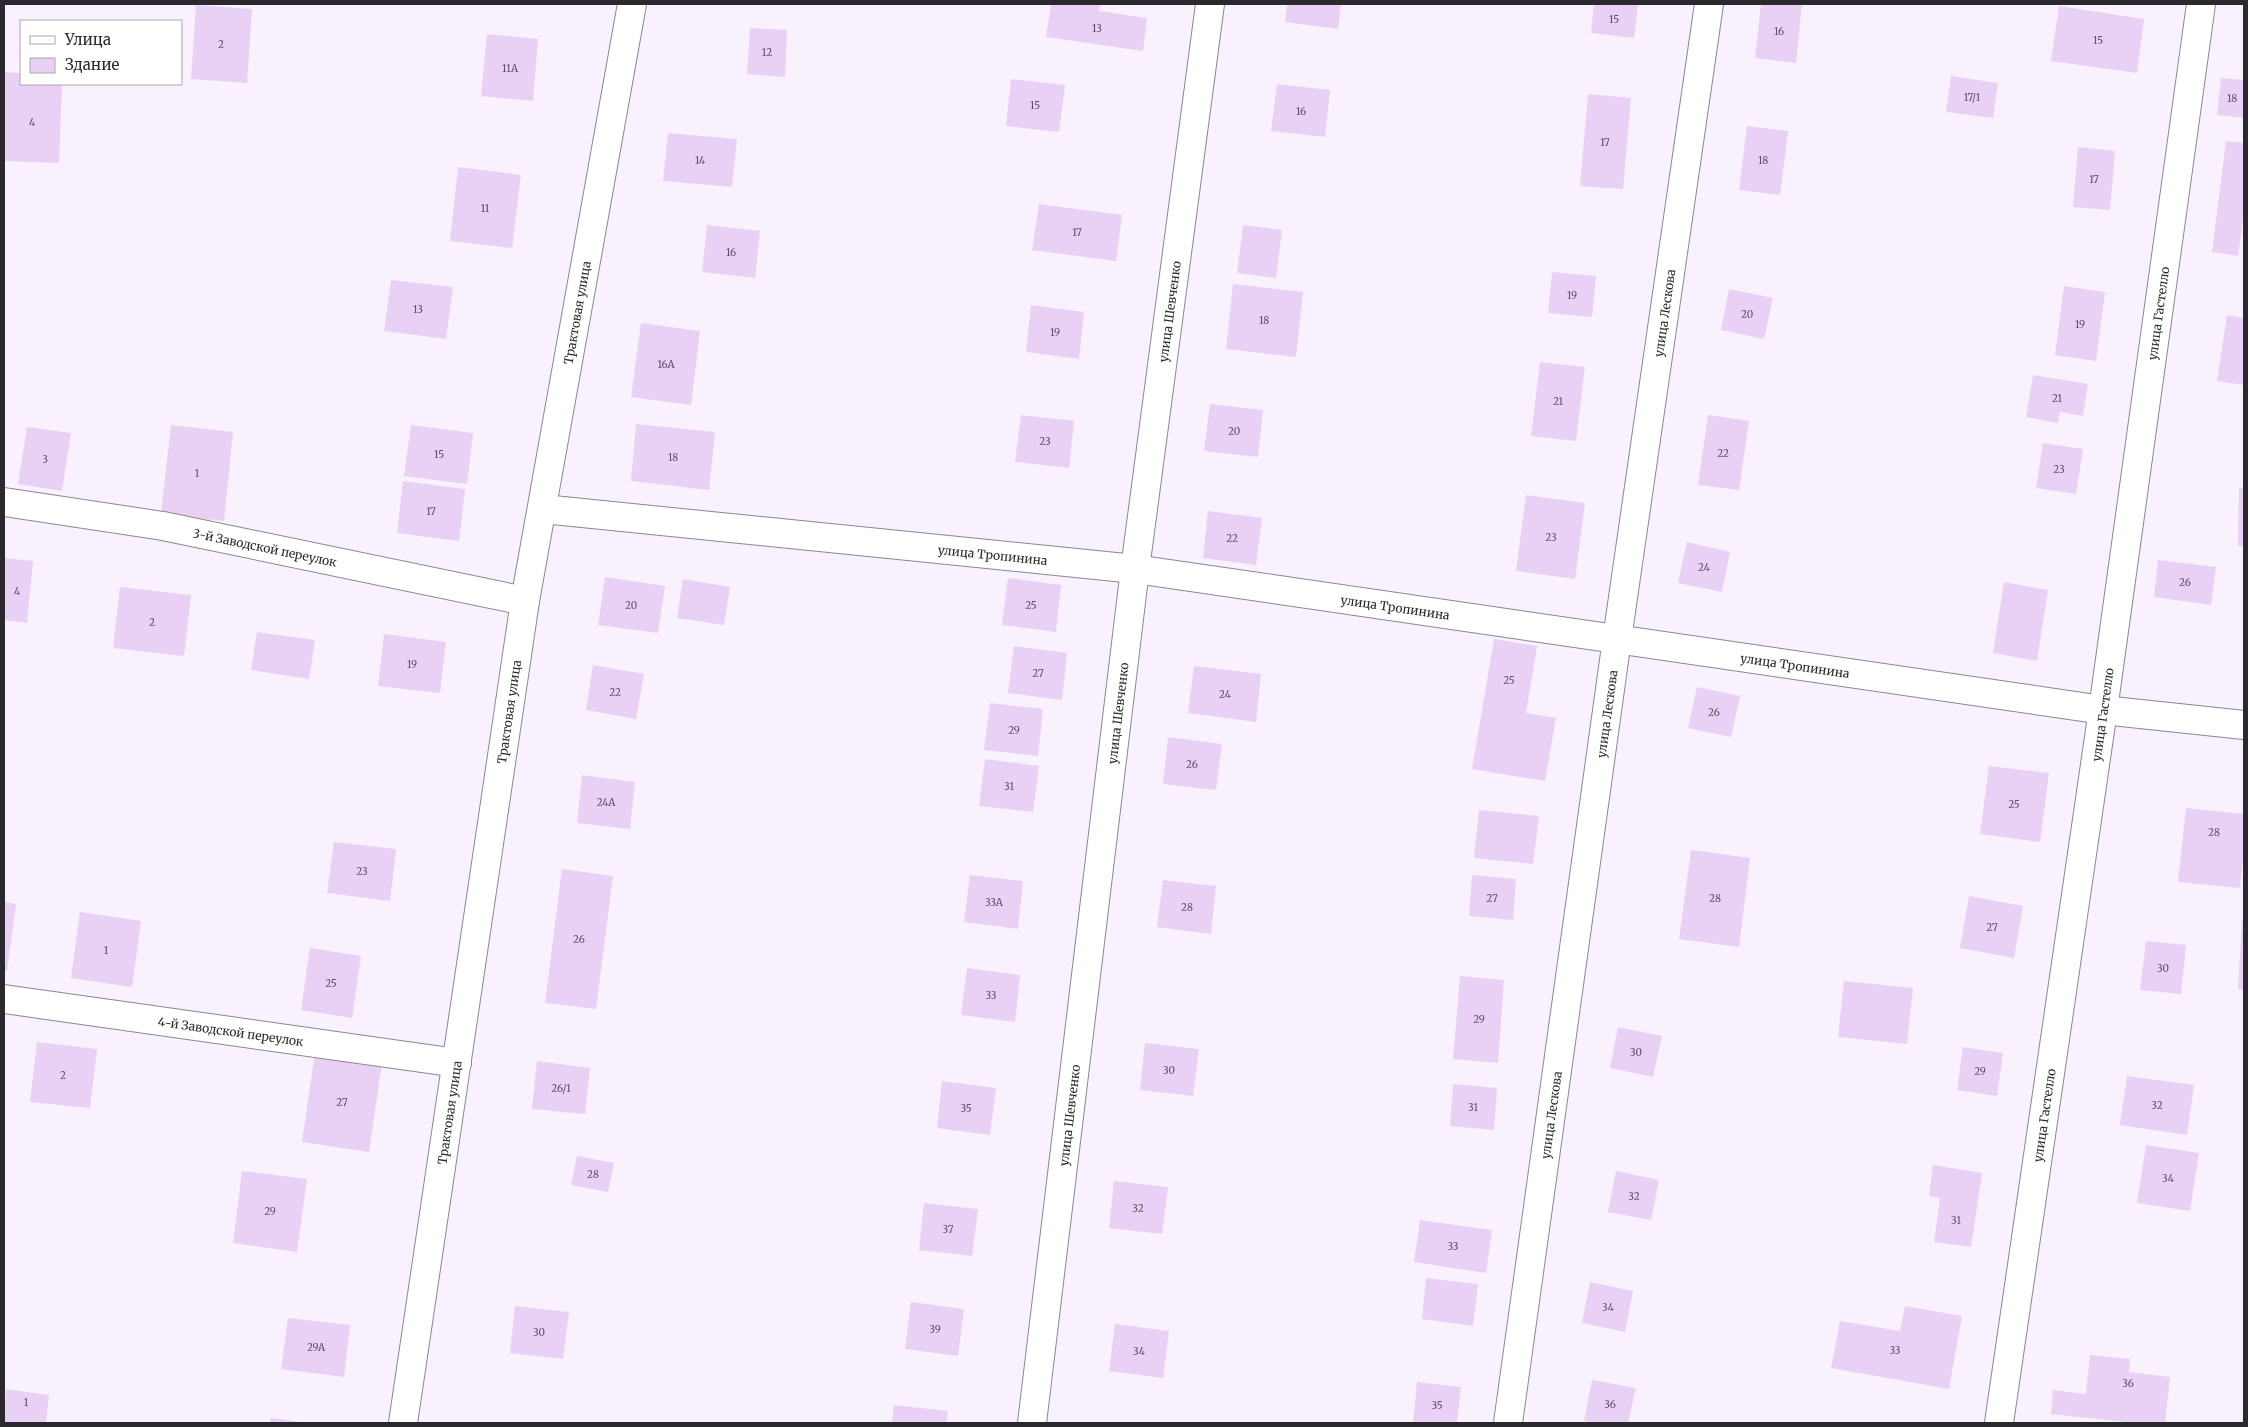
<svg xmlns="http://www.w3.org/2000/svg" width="2248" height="1427" viewBox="0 0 2248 1427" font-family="Merriweather,serif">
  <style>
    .building { fill: #e8d1f5 }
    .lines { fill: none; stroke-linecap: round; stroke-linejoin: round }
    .minor-casing { stroke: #8d8691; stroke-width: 30 }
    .tertiary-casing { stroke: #8d8691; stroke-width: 30 }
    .minor { stroke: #fff; stroke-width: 28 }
    .tertiary { stroke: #fff; stroke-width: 28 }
    .labels { text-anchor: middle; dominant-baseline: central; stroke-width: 4; stroke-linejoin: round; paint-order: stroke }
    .number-label { font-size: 10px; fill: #5b5360 }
    .street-label { font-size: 12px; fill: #2c292e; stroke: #fff }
  </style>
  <rect width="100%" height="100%" fill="#f9f1fd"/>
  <path class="building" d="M1051,4H1100L1099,11L1147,18L1143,51L1046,37Z
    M1287,4H1341L1338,29L1285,22Z
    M1594,4H1638L1634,38L1591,33Z
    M1761,4H1802L1796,63L1755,58Z
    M196,5L252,9L247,83L191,79Z
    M2059,6L2144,19L2137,73L2051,61Z
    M750,28L787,30L785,77L747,74Z
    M487,34L538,39L533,101L481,96Z
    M4,72L21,73V84H62L59,163L4,161Z
    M1951,76L1998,83L1993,118L1946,112Z
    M2221,78L2244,80V118L2217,115Z
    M1011,79L1065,85L1059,132L1006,126Z
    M1277,84L1330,90L1325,137L1271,131Z
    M1588,94L1631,98L1623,189L1580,186Z
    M1747,126L1788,131L1780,195L1739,190Z
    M668,133L737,139L732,187L663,181Z
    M2226,141L2244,143V211L2238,256L2212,252Z
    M2078,147L2115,151L2110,210L2073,207Z
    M458,167L521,175L512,248L450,241Z
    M1039,204L1122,215L1116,261L1032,250Z
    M707,225L760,231L755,278L702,272Z
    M1243,225L1282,230L1276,278L1237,273Z
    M1552,272L1596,276L1592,317L1548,313Z
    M391,280L453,287L446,339L384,331Z
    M1233,284L1303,292L1296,357L1226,349Z
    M2064,286L2105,292L2096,361L2055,355Z
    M1729,289L1773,298L1764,339L1721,330Z
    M1031,305L1084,312L1079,359L1026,352Z
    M2227,315L2244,318V385L2217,381Z
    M641,323L700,331L691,405L631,397Z
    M1540,362L1585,367L1576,441L1531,436Z
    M2033,375L2088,384L2083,416L2060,412L2058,423L2026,417Z
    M1210,404L1263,410L1258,457L1204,451Z
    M1021,415L1074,421L1069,468L1015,462Z
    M1708,415L1749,421L1739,490L1698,485Z
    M636,424L715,432L709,490L631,481Z
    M171,425L233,432L224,521L161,514Z
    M411,425L473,433L467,484L404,476Z
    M27,427L71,433L62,491L18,484Z
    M2043,443L2083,449L2076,494L2036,488Z
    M403,481L465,489L459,541L397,533Z
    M2239,487L2244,488V546H2238Z
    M1526,495L1585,503L1575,579L1516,571Z
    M1208,511L1262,518L1256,565L1203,558Z
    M1687,542L1730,552L1722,592L1678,583Z
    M4,558L33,561L27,623L4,620Z
    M2158,560L2216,567L2211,605L2154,597Z
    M605,577L665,586L658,633L598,625Z
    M1008,578L1061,585L1056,632L1002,625Z
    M683,579L730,587L724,625L677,618Z
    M2004,582L2048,590L2037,661L1993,653Z
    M120,587L191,595L184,656L113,648Z
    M257,632L315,640L309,679L251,670Z
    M384,634L446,642L440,693L378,686Z
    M1494,639L1537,646L1526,713L1556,718L1545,781L1472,769Z
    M1014,646L1067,653L1062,700L1008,693Z
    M593,665L644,674L636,719L586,710Z
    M1194,666L1261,674L1256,722L1188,713Z
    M1697,687L1740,696L1731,737L1688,728Z
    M990,703L1043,709L1038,756L984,750Z
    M1168,737L1222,744L1216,790L1163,784Z
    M985,759L1039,766L1033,812L979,806Z
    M1989,766L2049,773L2040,842L1980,834Z
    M582,775L635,782L630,829L577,823Z
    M2186,808L2244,814V849L2240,888L2178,882Z
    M1479,810L1539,816L1533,864L1474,858Z
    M334,842L396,849L390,901L327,893Z
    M1691,850L1750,858L1739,947L1679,939Z
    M562,869L613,876L596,1009L545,1003Z
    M970,875L1023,881L1018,929L964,922Z
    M1472,875L1516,879L1513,920L1469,916Z
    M1163,880L1216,886L1211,934L1157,927Z
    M1969,896L2023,906L2014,958L1960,948Z
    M4,902L16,904L7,971L4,970Z
    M80,912L141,921L132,987L71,978Z
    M2242,919H2244V990L2238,989Z
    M2146,941L2186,945L2181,994L2140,990Z
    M310,948L361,956L352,1018L301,1010Z
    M967,968L1020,975L1015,1022L961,1015Z
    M1460,976L1504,980L1498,1063L1453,1059Z
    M1844,981L1913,988L1907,1044L1838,1037Z
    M1618,1027L1662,1036L1653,1077L1610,1068Z
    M37,1042L97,1049L90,1108L30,1102Z
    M1145,1043L1199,1049L1193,1096L1140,1090Z
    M1963,1047L2003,1053L1997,1096L1957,1090Z
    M315,1052L382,1063L369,1152L302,1142Z
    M537,1061L590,1068L585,1114L532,1109Z
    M2127,1076L2194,1085L2187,1135L2120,1125Z
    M942,1081L996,1088L990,1135L937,1128Z
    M1453,1084L1497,1088L1494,1130L1450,1126Z
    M2146,1145L2199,1153L2190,1211L2137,1203Z
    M577,1156L614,1163L608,1192L571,1185Z
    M1933,1165L1982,1173L1971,1247L1934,1242L1940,1198L1929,1196Z
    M242,1171L307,1179L297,1252L233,1243Z
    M1616,1171L1659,1180L1651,1220L1608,1212Z
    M1114,1181L1168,1187L1162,1234L1109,1228Z
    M924,1203L978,1209L972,1256L919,1250Z
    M1420,1220L1492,1230L1486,1273L1414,1262Z
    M1426,1278L1478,1284L1473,1326L1422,1319Z
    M1590,1282L1633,1291L1625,1332L1582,1323Z
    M911,1302L964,1309L958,1356L905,1349Z
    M515,1306L569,1312L563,1359L510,1353Z
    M1905,1306L1962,1316L1949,1389L1831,1368L1840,1321L1900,1331Z
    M288,1318L350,1325L344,1377L281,1369Z
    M1115,1324L1169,1331L1163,1378L1109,1371Z
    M2090,1355L2130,1359L2129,1372L2170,1377L2165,1423H2136L2051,1414L2053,1390L2086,1394Z
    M1592,1380L1636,1388L1628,1423H1597L1584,1421Z
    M1417,1382L1461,1387L1457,1423H1413Z
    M6,1389L49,1395L46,1423H4Z
    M894,1405L948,1411L946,1423H892Z
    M271,1418L301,1422V1423H270Z"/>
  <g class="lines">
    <defs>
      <g id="minor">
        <path id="s1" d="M4,502L163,526L525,601"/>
        <path id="s2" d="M543,509L1135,569L2103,710L2244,725"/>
        <path id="s3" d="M4,999L457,1063"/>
        <path id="s4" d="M1032,1423L1135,569L1210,4"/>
        <path id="s5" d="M1508,1423L1617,639L1709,4"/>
        <path id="s6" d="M1999,1423L2103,710L2201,4"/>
      </g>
      <g id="tertiary">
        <path id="s7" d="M403,1423L525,601L632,4"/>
      </g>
    </defs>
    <use href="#minor" class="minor-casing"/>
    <use href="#tertiary" class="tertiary-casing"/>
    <use href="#minor" class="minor"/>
    <use href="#tertiary" class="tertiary"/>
  </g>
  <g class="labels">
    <g class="number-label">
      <text x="1614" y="19">15</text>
      <text x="1097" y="28">13</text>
      <text x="1779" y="31">16</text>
      <text x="2098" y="40">15</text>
      <text x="221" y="44">2</text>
      <text x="767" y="52">12</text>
      <text x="510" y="68">11А</text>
      <text x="1972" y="97">17/1</text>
      <text x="2232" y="98">18</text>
      <text x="1035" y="105">15</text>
      <text x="1301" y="111">16</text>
      <text x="32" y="122">4</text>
      <text x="1605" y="142">17</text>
      <text x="700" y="160">14</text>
      <text x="1763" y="160">18</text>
      <text x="2094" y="179">17</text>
      <text x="485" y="208">11</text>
      <text x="1077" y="232">17</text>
      <text x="731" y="252">16</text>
      <text x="1572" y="295">19</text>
      <text x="418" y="309">13</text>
      <text x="1747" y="314">20</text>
      <text x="1264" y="320">18</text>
      <text x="2080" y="324">19</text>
      <text x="1055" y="332">19</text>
      <text x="666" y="364">16А</text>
      <text x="2057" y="398">21</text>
      <text x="1558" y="401">21</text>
      <text x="1234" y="431">20</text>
      <text x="1045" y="441">23</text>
      <text x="1723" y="453">22</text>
      <text x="439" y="454">15</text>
      <text x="673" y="457">18</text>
      <text x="45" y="459">3</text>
      <text x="2059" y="469">23</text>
      <text x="197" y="473">1</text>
      <text x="431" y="511">17</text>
      <text x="1551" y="537">23</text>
      <text x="1232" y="538">22</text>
      <text x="1704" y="567">24</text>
      <text x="2185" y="582">26</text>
      <text x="17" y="591">4</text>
      <text x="631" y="605">20</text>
      <text x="1031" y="605">25</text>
      <text x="152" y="622">2</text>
      <text x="412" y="664">19</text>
      <text x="1038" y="673">27</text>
      <text x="1509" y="680">25</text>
      <text x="615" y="692">22</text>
      <text x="1225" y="694">24</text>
      <text x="1714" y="712">26</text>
      <text x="1014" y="730">29</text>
      <text x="1192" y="764">26</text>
      <text x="1009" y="786">31</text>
      <text x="606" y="802">24А</text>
      <text x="2014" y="804">25</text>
      <text x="2214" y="832">28</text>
      <text x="362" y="871">23</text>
      <text x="1492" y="898">27</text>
      <text x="1715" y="898">28</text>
      <text x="994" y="902">33А</text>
      <text x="1187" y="907">28</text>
      <text x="1992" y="927">27</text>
      <text x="579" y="939">26</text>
      <text x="106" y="950">1</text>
      <text x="2163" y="968">30</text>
      <text x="331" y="983">25</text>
      <text x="991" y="995">33</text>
      <text x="1479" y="1019">29</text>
      <text x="1636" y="1052">30</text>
      <text x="1169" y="1070">30</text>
      <text x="1980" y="1071">29</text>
      <text x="63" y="1075">2</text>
      <text x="561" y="1088">26/1</text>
      <text x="342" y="1102">27</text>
      <text x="2157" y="1105">32</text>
      <text x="1473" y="1107">31</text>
      <text x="966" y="1108">35</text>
      <text x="593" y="1174">28</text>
      <text x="2168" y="1178">34</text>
      <text x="1634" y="1196">32</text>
      <text x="1138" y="1208">32</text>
      <text x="270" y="1211">29</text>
      <text x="1956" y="1220">31</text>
      <text x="948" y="1229">37</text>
      <text x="1453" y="1246">33</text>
      <text x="1608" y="1307">34</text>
      <text x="935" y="1329">39</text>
      <text x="539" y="1332">30</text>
      <text x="316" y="1347">29А</text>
      <text x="1895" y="1350">33</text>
      <text x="1139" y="1351">34</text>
      <text x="2128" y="1383">36</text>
      <text x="26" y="1402">1</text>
      <text x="1610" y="1404">36</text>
      <text x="1437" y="1405">35</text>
    </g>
    <g class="street-label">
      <text stroke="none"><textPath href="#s4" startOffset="1120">улица Шевченко</textPath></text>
      <text stroke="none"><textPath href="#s5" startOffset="1121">улица Лескова</textPath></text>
      <text stroke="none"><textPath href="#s7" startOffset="1124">Трактовая улица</textPath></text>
      <text stroke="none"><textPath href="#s6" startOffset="1121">улица Гастелло</textPath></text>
      <text stroke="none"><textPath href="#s1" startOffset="265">3-й Заводской переулок</textPath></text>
      <text stroke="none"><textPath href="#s2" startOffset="452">улица Тропинина</textPath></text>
      <text stroke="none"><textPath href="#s2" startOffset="858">улица Тропинина</textPath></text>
      <text stroke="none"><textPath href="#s2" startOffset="1262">улица Тропинина</textPath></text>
      <text stroke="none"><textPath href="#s7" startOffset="719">Трактовая улица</textPath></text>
      <text stroke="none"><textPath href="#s4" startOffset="715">улица Шевченко</textPath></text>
      <text stroke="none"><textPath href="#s5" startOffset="716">улица Лескова</textPath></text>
      <text stroke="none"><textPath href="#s6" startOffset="716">улица Гастелло</textPath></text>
      <text stroke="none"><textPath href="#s3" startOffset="229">4-й Заводской переулок</textPath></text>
      <text stroke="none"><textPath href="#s7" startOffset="314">Трактовая улица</textPath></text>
      <text stroke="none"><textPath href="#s5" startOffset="311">улица Лескова</textPath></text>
      <text stroke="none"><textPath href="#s4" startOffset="310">улица Шевченко</textPath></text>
      <text stroke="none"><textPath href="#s6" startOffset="311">улица Гастелло</textPath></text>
    </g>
  </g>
  <rect width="2248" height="1427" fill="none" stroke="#2c292e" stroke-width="10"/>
  <rect x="20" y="20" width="162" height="65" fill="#ffffff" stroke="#aba9ab"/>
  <rect x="30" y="36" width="25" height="8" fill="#ffffff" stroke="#aba9ab"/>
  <text x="65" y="45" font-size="15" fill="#2c292e">Улица</text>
  <rect x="30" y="58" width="25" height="15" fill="#e8d1f5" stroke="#aba9ab"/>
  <text x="65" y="70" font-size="15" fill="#2c292e">Здание</text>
</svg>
